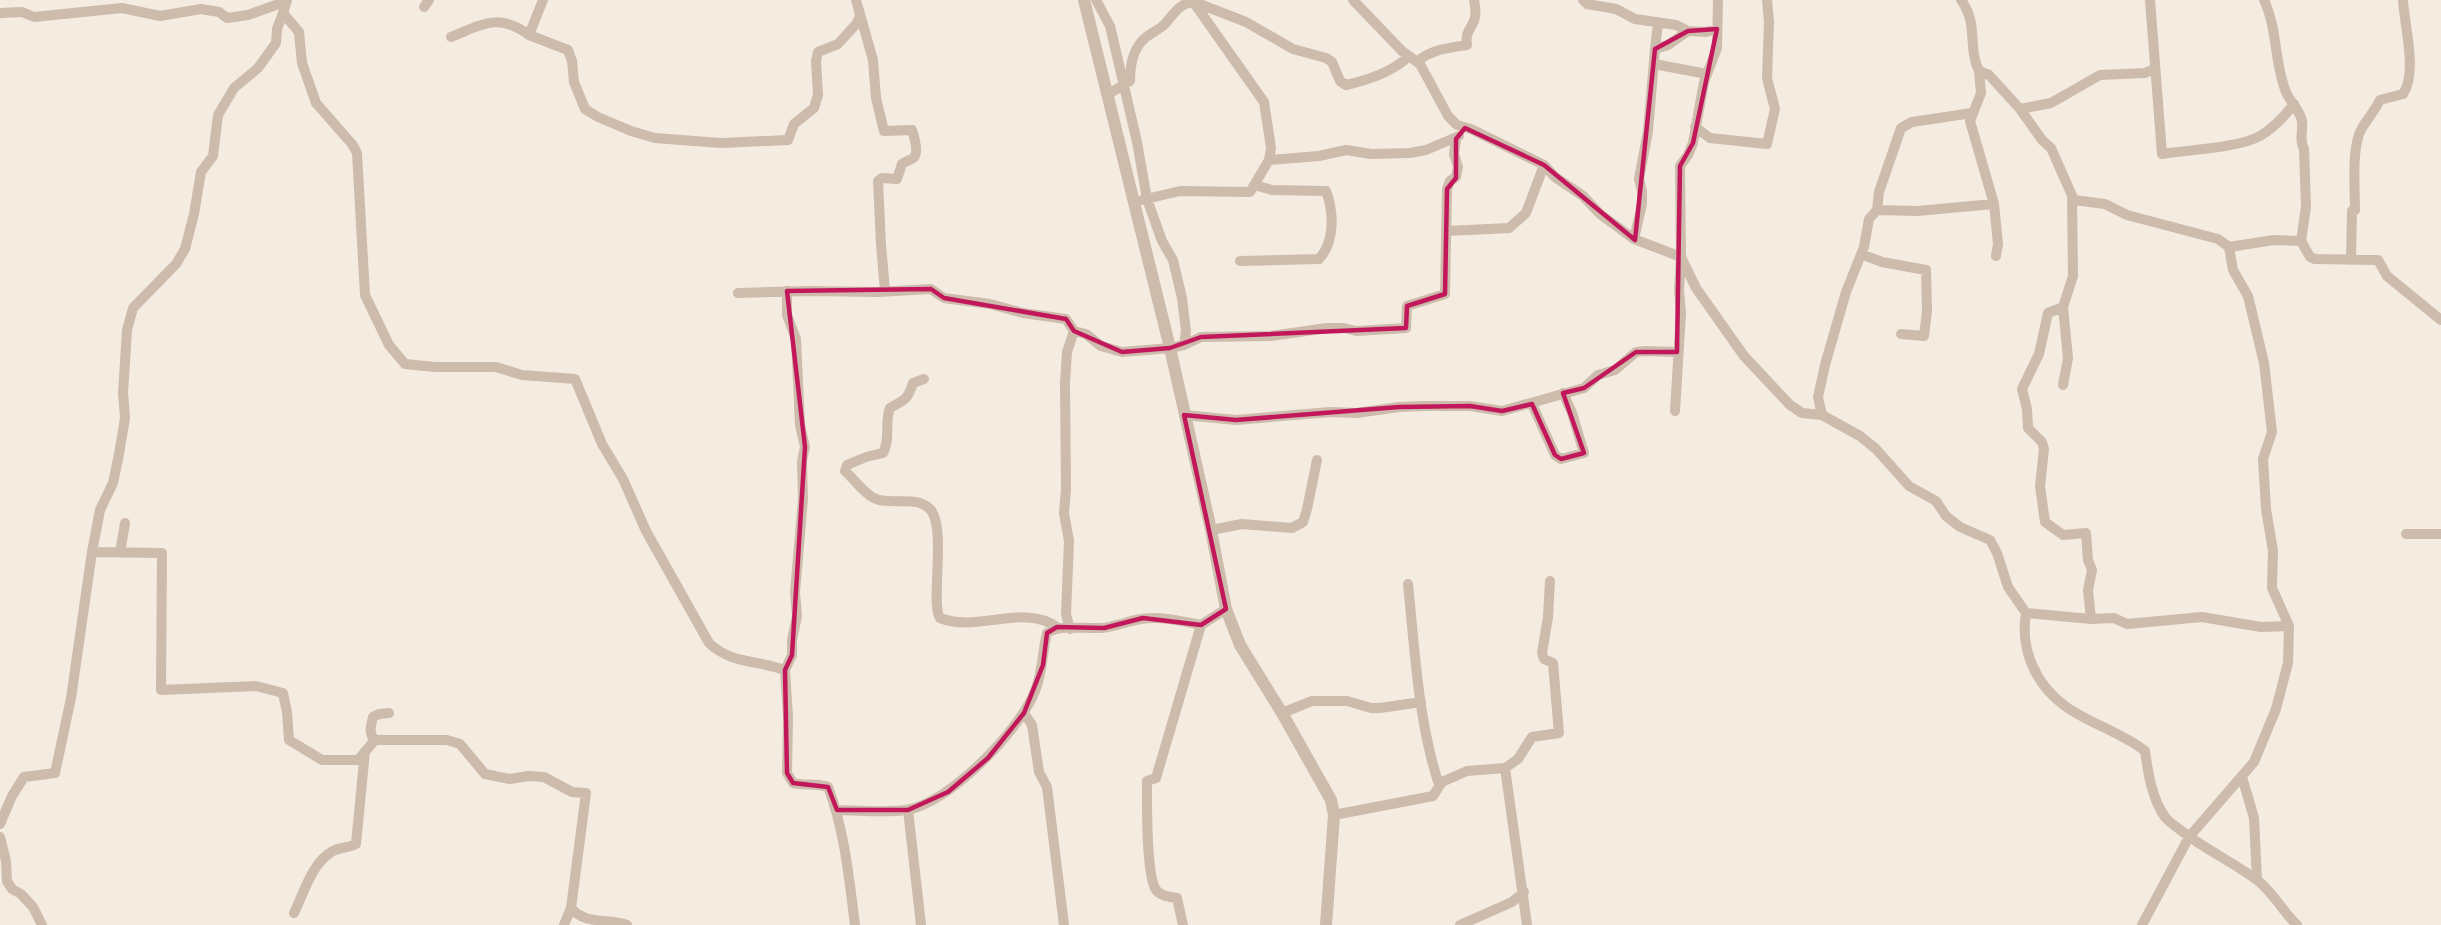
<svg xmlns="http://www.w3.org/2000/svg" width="2441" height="925" viewBox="0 0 2441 925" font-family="'Open Sans',sans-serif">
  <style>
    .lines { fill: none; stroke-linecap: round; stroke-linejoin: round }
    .minor { stroke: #cdbbac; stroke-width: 10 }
    .tertiary { stroke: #cdbbac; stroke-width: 12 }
    .marked { fill: none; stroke: #c2185b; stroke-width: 4.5; stroke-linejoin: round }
  </style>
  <rect width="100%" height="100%" fill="#f4ebe1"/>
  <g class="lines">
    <path class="minor" d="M287,0L283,13L299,32L302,63L316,103L352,144L357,153L365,295L389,345L405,364L435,367H496L522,375L575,379L602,444L623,479L646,531L709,643C731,664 757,660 785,670L788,716L787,773L793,783C805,786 816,783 828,787C845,831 849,879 855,925
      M543,0L529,35L568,50L572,61L574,82L585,109L598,117L631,131L655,138L721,143L788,140L794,124L814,108L818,95L816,61L818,52L838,44L857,23L860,16
      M856,0L873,60L876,98L884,131L912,130C914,136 918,150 915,156C913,160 905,161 902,164L897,179L882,178L878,181L881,245L885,291
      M1096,0L1110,26L1137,142L1147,199L1162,241L1173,260L1182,298L1186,331L1184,345
      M1353,0L1402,51L1420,64L1448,116L1457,125L1471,129L1544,165L1555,177L1583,196L1600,214L1634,239L1681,257L1696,288L1744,356L1790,405L1802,413L1822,415L1860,436L1876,449L1909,486L1936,501L1946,516L1960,527L1990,540L1997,553L2008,587L2026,613L2091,619L2114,618L2127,624L2202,617L2261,627L2289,626
      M1583,0L1587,4L1616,9L1635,19L1676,25L1688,31
      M1961,0C1979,24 1967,46 1979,71L1989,75L2020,109L2042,140L2051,148L2074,200L2105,204L2127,215L2218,239L2229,247L2233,270L2248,296L2264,363L2272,432L2263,459L2266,509L2273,551L2272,588L2289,626L2288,663L2276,709L2254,762L2189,837L2142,925
      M2150,0L2162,154C2186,150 2239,148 2260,136C2274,128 2284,117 2294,104
      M2264,0C2278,30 2274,63 2286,92C2290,102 2300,110 2302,121C2303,132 2299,140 2304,149L2306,207L2301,241
      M424,7L429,0
      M0,13L22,12L34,17L122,8L160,16L201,9L219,12L227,18L248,15L287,1
      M451,37C481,25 499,12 529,35
      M1655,49L1658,23
      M1417,62C1431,49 1449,48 1467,45C1465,33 1470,30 1474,21C1477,14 1475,7 1474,0
      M1654,64L1707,74
      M1107,95L1130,81C1130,66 1132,49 1145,38C1151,33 1158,30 1164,25C1175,13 1176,7 1192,1L1246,22L1293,49L1326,58L1332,62L1340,81L1346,85C1368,80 1393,72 1409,56
      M2020,109L2051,103L2100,75L2145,73L2154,69
      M1695,127L1710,138L1767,144L1775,109L1767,78L1769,22L1767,0
      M1269,160L1319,156L1346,150L1371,154L1410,153L1426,150L1459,136
      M1142,200L1180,191L1250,192L1269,160L1271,148L1264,102L1192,0
      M1994,204L1998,244L1996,256
      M1877,210L1879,192L1901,128L1912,122L1972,113
      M1447,231L1509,228L1526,213L1544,165
      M1634,239L1642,204V191L1639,179L1648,131L1655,49L1668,45L1688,31L1706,32L1717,29
      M2229,247L2274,240L2301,241L2310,257L2315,259L2378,260L2387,276L2441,320
      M1861,254L1882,262L1926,270L1927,311L1924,336L1901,334
      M2351,260L2352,211L2355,210C2355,189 2351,146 2362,128C2368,118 2374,112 2380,100L2403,94C2418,73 2404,24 2403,0
      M1240,261L1319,259C1335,242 1334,212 1326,191L1272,190L1254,185
      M738,293L808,291L878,292L931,289L944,298L990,304L1023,313L1066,319L1074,331L1086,334L1101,346L1122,352L1170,348L1184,345L1201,337L1271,336L1327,328H1344L1356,331L1406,328L1407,306L1445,294L1447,189L1450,181L1456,177L1458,167L1454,154L1456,139
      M2063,307L2048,313L2039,354L2022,389L2027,409L2028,428L2042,442L2044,449L2040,486L2045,522L2063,535L2086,533L2088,560L2092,570L2088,590L2091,619
      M924,379L913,383C907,401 905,399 890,408C884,423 891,439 883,453L866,457L847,465L845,471C854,479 862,491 872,497C888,507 915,494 930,509C947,527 930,605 940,618C977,633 1023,603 1057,627
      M2063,385L2068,358L2063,307L2073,276L2072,196
      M1532,404L1555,455L1561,459L1584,453L1572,413L1563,393
      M1675,411L1681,313L1679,290L1681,257L1680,166L1688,155L1693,143L1704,82L1717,48L1718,0
      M1184,415L1236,420L1330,412L1356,413L1399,407L1424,406H1470L1502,411L1584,388L1598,375L1615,370L1636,352L1645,351L1677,352
      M1822,415L1818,397L1825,365L1846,292L1864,247L1869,219L1877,210L1917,211L1994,204L1970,121L1981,93L1979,71
      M1211,530L1242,524L1292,528L1303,522L1307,509L1317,460
      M2406,534H2441
      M92,552L162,553L161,690L256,686L283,693L287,712L289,740L322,760H358L375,740H447L460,744L485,774L510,779L528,776L544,777L572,792L586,793L571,908C585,925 606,918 627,925
      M120,553L125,523
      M1408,584C1415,652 1418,720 1439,785
      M2026,613C2020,649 2035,684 2065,706C2090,724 2121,732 2145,751C2148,773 2152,799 2165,817C2169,822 2175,826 2179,829C2204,849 2233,862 2257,880C2274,893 2282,911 2297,925
      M1070,629L1066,614L1069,541L1064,513L1066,489L1065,383L1067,352L1074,331
      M785,670L792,655V640L797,616L795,592L803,499L802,461L805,447L800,425L796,339L787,315V291
      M1024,713L1032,725L1039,772L1047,787L1064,925
      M1282,713L1312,701H1347L1371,708H1380L1421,702
      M375,740C368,733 371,726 373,717L379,714L389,713
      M1505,768L1527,925
      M2242,777L2254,818L2257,880
      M837,810C859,810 884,813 906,810C949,804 1020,730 1035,691C1043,672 1042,652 1047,633C1062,624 1083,629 1101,628C1114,627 1128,621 1141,619C1161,616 1182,621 1201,625L1226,609
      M908,810L921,925
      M1334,815L1433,796L1442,782L1467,771L1505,768L1518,759L1532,737L1559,733L1553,663L1544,659L1542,653L1548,617L1550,581
      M0,824L12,796L24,777L55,773L71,698L92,552L100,510L113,483L119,454L125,418L123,393L127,330L133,308L176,264L185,249L194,214L201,172L213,156L218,115L234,88L258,68L276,43L277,29L283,13
      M0,837L6,861L7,881L12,889L21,894L33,907L42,925
      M294,913C304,893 312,862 333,851C340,847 349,848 356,844L365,751
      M564,925L571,908
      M1183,925L1177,898C1169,897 1161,896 1156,890C1146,875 1147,802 1147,781L1156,778L1201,625
      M1460,925L1512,902L1524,892"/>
    <path class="tertiary" d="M1084,0L1170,348L1211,530L1226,609L1240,645L1282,713L1331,800L1334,815L1326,925"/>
  </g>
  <path class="marked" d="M1717,29L1693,143L1680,166L1677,352H1636L1584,388L1563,393L1584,453L1561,459L1555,455L1532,404L1502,411L1470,406L1399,407L1236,420L1184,415L1226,609L1201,625L1143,618L1104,628L1057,627L1047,633L1043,665L1024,713L988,758L948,792L908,810H837L828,787L793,783L787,773L785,670L792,655L805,447L787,291L931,289L944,298L1066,319L1074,331L1122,352L1170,348L1201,337L1406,328L1407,306L1445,294L1447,189L1456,178V139L1465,128L1544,165L1635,240L1655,49L1688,31Z"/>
</svg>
